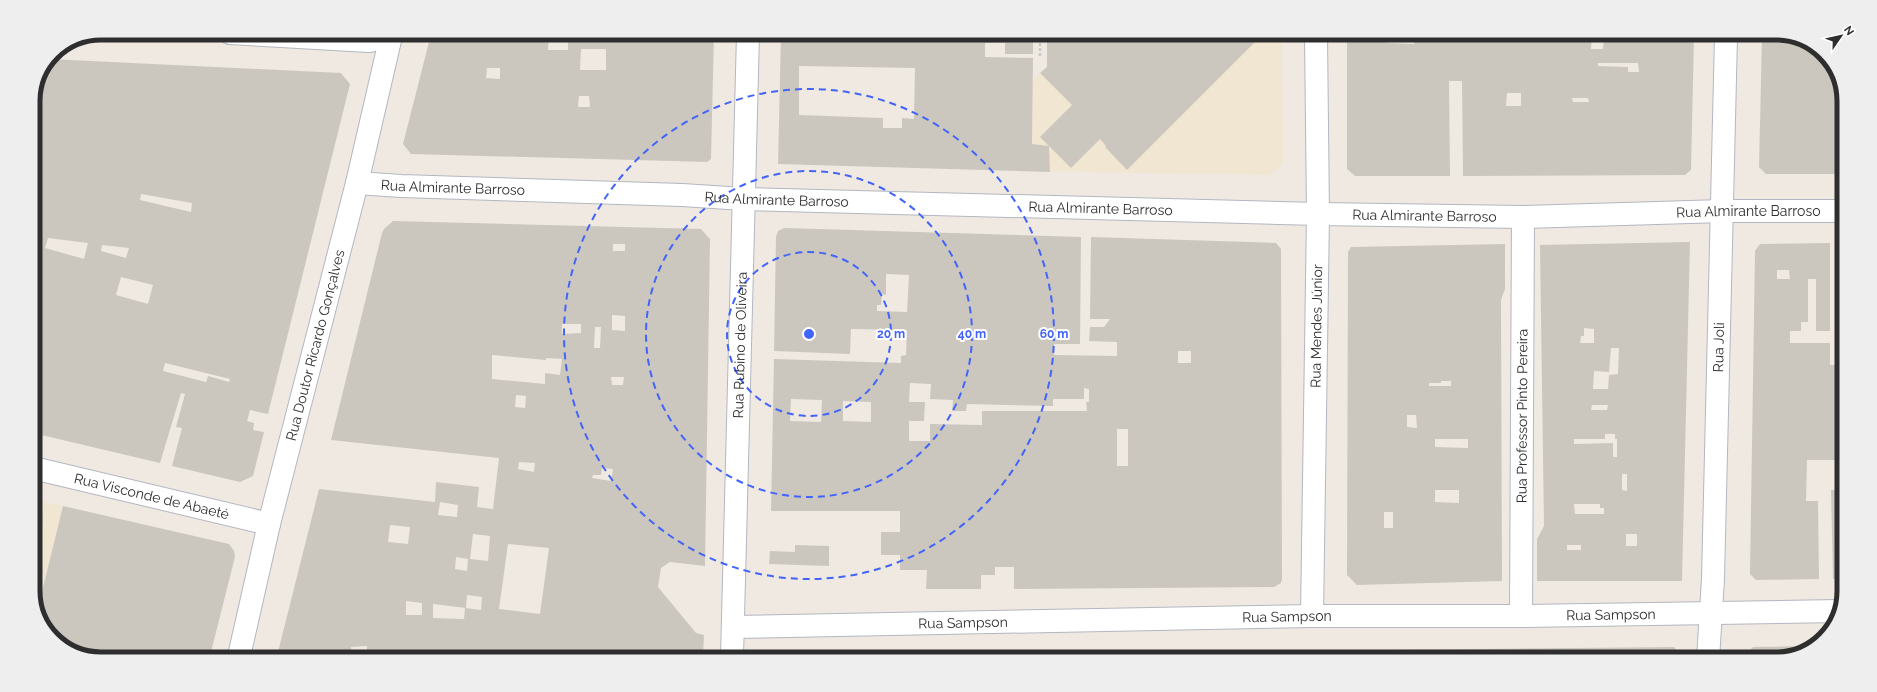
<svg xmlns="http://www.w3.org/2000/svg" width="1877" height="692" viewBox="0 0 1877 692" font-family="Raleway,sans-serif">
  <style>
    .education { fill: #f0e6d1 }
    .building { fill: #cbc7bf; fill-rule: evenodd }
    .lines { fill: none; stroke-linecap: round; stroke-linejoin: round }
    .minor-casing { stroke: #b4b7c1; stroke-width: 24 }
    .tertiary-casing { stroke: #b4b7c1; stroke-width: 24 }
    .secondary-casing { stroke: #b4b7c1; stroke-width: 24 }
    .path { stroke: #c9c9c9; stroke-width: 2.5; stroke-dasharray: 3 2; stroke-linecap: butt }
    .minor { stroke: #fff; stroke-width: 22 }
    .tertiary { stroke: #fff; stroke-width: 22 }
    .secondary { stroke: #fff; stroke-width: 22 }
    .ring { fill: none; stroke: #4264fb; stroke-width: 2; stroke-dasharray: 7 5 }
    .labels { text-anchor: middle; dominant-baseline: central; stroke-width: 4; stroke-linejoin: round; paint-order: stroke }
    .street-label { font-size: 14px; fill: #2e2e2e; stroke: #fff }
    .rim { fill: none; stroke: #2e2e2e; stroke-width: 5 }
    .centre { fill: #4264fb; stroke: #fff; stroke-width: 2 }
    .ring-label { font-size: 12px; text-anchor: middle; font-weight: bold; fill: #4264fb; stroke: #fff; stroke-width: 4; stroke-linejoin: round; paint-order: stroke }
  </style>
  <rect width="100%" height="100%" fill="#efe9e1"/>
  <path class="education" d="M1081,35H1282L1283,162L1270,175L1032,171L1033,80Z
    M33,499L63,506L38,608L33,595Z"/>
  <path class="building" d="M431,34H549L548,50H568V34H714L711,159L707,162L411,154L403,144ZM581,49H606V70H580ZM487,68H500V79L486,78ZM579,96H589L590,107H578Z
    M781,34L1033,35V54H1005V43H985V57L1033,58L1032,144L1049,146L1040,137L1072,105L1040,73L1047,67V35H1262L1127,170L1105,147L1106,146L1100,139L1071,168L1049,146L1050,172L778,164ZM799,66L915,68L914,119L902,118V128H883V118L799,115Z
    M1347,36H1592L1591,49H1603L1604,36H1694L1691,170L1685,175L1463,176L1462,81H1449L1450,176H1355L1347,169ZM1387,38H1414V44L1387,43ZM1598,63H1638L1639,72H1628V67L1598,66ZM1507,93H1521V106H1506ZM1572,98H1588L1589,102H1573Z
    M1762,36L1798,37L1830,60L1844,97L1843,174H1766L1759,167Z
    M50,59L341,73L350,84L268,414L250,410L247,421L254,423L253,430L264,432L253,476L240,482L172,466L182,428L176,427L185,394L181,393L160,463L33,433V236L38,210L33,209V97ZM141,194L192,203L191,212L140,200ZM48,238L88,243L84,259L45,248ZM102,245L129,248L126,258L101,251ZM121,277L153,285L148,304L116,295ZM165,363L230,379L229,382L208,376L206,382L163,371Z
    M393,221L701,229L710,239L705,566L670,562L661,568L658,587L696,633L704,635L703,657L367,656V646L351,647L352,656H277L319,489L435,502L436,482L479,487L477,507L493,509L499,458L331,440L382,233L384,229ZM613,244H625V251H613ZM612,315L625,316V331L612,330ZM562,324H581V333L562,334ZM595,327H601L600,348H594ZM492,355L546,360V358L562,359L560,375L545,373V384L492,379ZM611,377H624L623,385H612ZM516,395L526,396L525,408L515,407ZM519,462L535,463L534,472L518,469ZM602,468L613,469L611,481L592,478L593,475H601ZM440,502L458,505L457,517L438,515ZM390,525L410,527L408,544L388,542ZM473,534L490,536L488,561L470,559ZM508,544L549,548L540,614L499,609ZM456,557L468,559L467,571L455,569ZM467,595L482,597L481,610L465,608L464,619L433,618V604L466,608ZM406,601L422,603V615H406Z
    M784,228L1081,237L1080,344H1054V355L1117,356V342L1089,341L1090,327H1104L1110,319H1090L1091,237L1276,243L1281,249L1282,579L1281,583L1274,587L1014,589V567H995V575H981V589H926L927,570H900V555H881V532H900V511H771L774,359L901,363V356L906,355L907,330L851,329L850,354L774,351L776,237L778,231ZM886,274L909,275L907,312L877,311V305H881L882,294L886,295ZM1178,351H1191V363H1178ZM910,383L931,384L930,399L953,400L952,411H966L967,404L1053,406V399H1084V388L1089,389V402H1086L1087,411H982V425L930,424V441H909V421H924L925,402H909ZM791,399L822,400L821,422L790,421ZM843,401L871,402V422L843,421ZM1117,429H1128V466H1117Z
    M1690,242L1682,581H1537V539L1544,526L1540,245ZM1584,328L1594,329V343H1580L1581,336H1584ZM1611,348H1619L1618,374L1609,375L1608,389H1593L1594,371L1609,372ZM1592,405H1608L1607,410H1591ZM1605,434H1615V439H1617V457H1613V443L1574,444V439H1605ZM1622,474H1627V491L1622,490ZM1574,504H1600V508H1604V514H1575ZM1626,534H1637V546H1626ZM1567,545H1581V550H1567Z
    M1830,243V331H1816V279H1808V322H1801V331H1790V343H1830V365H1842L1841,460H1807L1806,501H1818L1819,579L1756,580L1750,574L1755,251L1760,244ZM1777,270H1789L1790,279H1777Z
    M1505,244V289L1501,300L1502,581L1357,585L1347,575L1348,252L1351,247ZM1441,381H1451V386H1429V383H1441ZM1407,415H1416L1417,428L1407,427ZM1435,439H1468V448L1435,447ZM1435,490H1459V503L1435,502ZM1384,512H1393V528H1384Z
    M1831,490H1841V579H1833Z
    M63,506L229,544L234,551L235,557L210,656L79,655L47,632L38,608Z
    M33,517L43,519L34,559H33Z
    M795,545L829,546V566L769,564L770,551L795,552Z
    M1812,646L1776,659H1746L1747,653L1753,647Z
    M1674,647L1679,654V659L836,657V656Z"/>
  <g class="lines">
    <defs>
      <g id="minor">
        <path d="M230,33L369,41L391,36"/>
        <path id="s1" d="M357,183L401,186L682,195L744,199L1318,214L1523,217L1723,211H1843"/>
        <path id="s2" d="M33,468L269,524"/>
        <path id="s3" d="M1312,616L1318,214L1316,36"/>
        <path id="s4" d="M1521,616L1523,217"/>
        <path id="s5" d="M733,627L1312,616H1521L1840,611"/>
        <path id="s6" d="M1708,659L1713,579L1726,36"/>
      </g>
      <g id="tertiary">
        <path id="s7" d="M239,656L269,524L357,183L391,36L394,34"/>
      </g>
      <g id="secondary">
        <path id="s8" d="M732,657L748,34"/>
      </g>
    </defs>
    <use href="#minor" class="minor-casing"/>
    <use href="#tertiary" class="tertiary-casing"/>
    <use href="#secondary" class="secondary-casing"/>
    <path class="path" d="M1040,56V35"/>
    <use href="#minor" class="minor"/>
    <use href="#tertiary" class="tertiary"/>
    <use href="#secondary" class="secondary"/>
  </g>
  <g class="ring">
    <circle cx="809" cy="334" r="82"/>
    <circle cx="809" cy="334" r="163"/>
    <circle cx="809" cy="334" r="245"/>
  </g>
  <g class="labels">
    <g class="street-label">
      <text stroke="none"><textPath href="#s1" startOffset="96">Rua Almirante Barroso</textPath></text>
      <text stroke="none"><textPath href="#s1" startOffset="420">Rua Almirante Barroso</textPath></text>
      <text stroke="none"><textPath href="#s1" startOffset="744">Rua Almirante Barroso</textPath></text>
      <text stroke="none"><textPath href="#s1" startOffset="1392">Rua Almirante Barroso</textPath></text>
      <text stroke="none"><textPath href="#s1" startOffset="1068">Rua Almirante Barroso</textPath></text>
      <text stroke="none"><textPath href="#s3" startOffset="290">Rua Mendes Júnior</textPath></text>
      <text stroke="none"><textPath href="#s7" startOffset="320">Rua Doutor Ricardo Gonçalves</textPath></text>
      <text stroke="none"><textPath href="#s8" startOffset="312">Rua Rubino de Oliveira</textPath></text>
      <text stroke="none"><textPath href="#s6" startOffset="312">Rua Joli</textPath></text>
      <text stroke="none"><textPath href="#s4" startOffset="200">Rua Professor Pinto Pereira</textPath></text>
      <text stroke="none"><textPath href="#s2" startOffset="122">Rua Visconde de Abaeté</textPath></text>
      <text stroke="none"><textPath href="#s5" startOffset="878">Rua Sampson</textPath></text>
      <text stroke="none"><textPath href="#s5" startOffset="554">Rua Sampson</textPath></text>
      <text stroke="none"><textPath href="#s5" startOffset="230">Rua Sampson</textPath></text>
    </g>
  </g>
  <path d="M0 0H1877V692H0ZM101 40H1776A61 61 0 0 1 1837 101V591A61 61 0 0 1 1776 652H101A61 61 0 0 1 40 591V101A61 61 0 0 1 101 40Z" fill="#eee" fill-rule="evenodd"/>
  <path class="rim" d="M101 40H1776A61 61 0 0 1 1837 101V591A61 61 0 0 1 1776 652H101A61 61 0 0 1 40 591V101A61 61 0 0 1 101 40Z"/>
  <circle cx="809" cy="334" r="6" class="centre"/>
  <g class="ring-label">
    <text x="891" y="338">20 m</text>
    <text x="972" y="338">40 m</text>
    <text x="1054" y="338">60 m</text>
  </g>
  <g transform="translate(1841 36) rotate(56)" stroke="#ffffff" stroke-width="3" paint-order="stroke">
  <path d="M0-3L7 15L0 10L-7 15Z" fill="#2e2e2e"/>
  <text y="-6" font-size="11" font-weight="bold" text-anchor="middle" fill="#2e2e2e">N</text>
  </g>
</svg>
